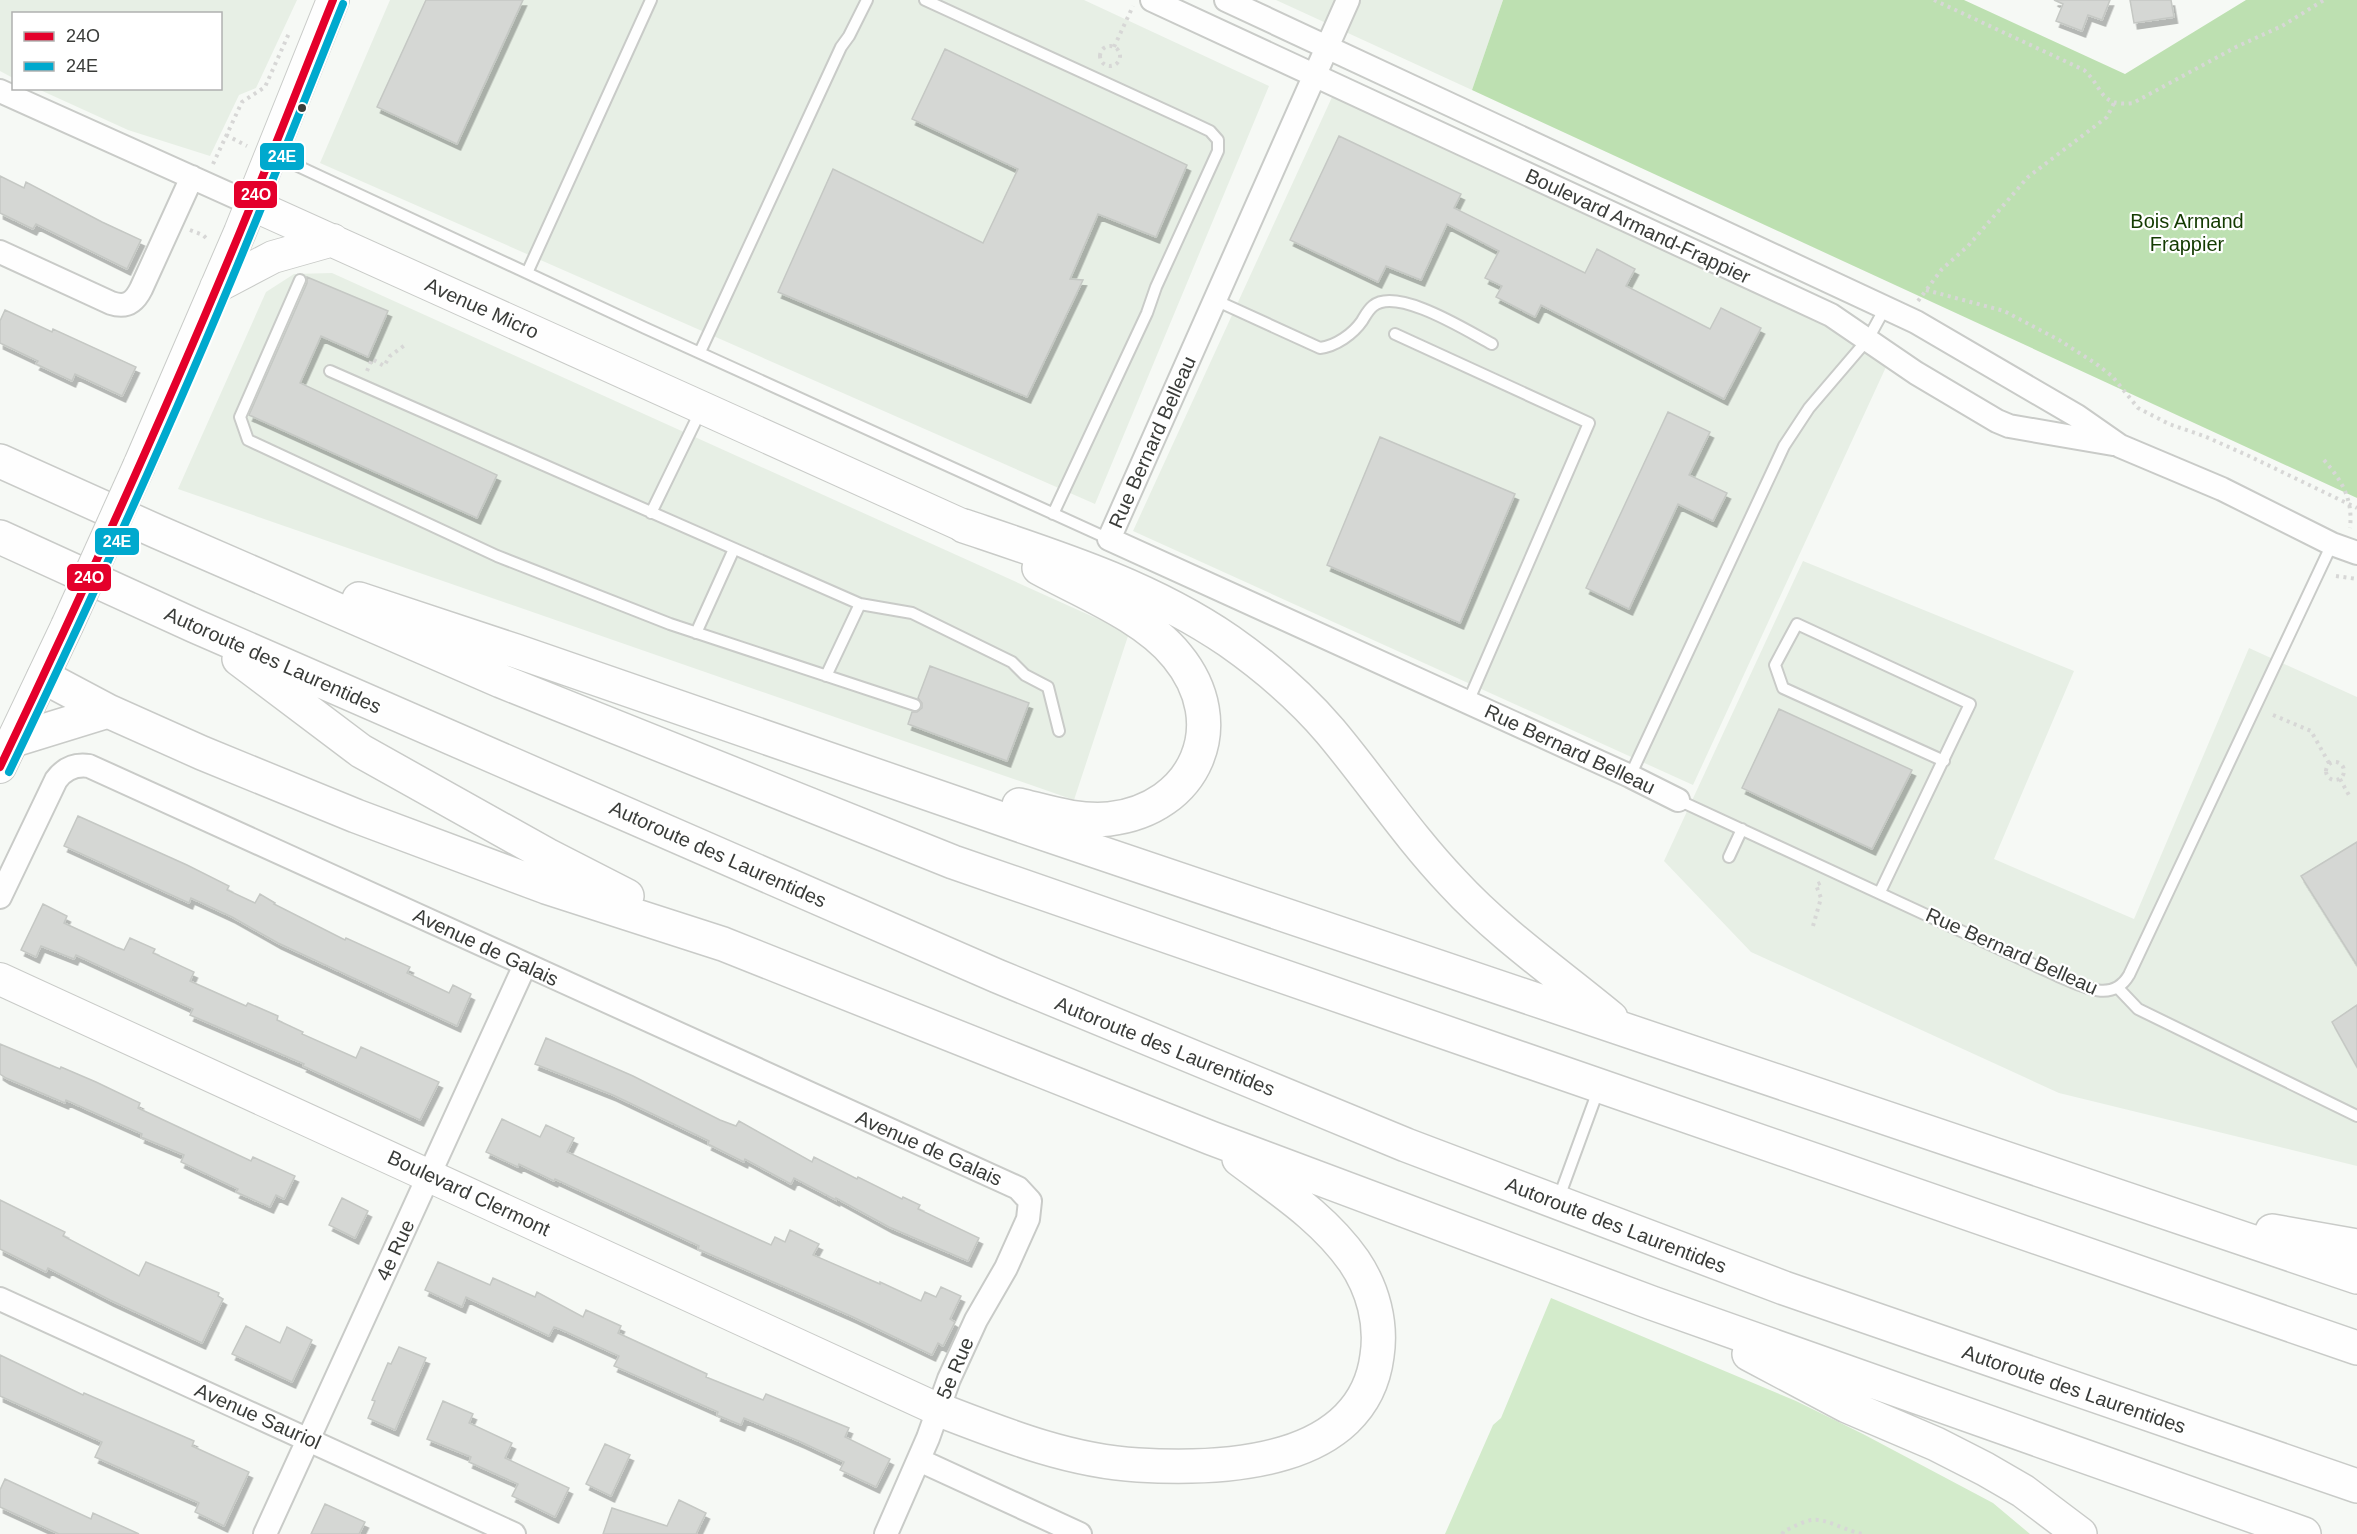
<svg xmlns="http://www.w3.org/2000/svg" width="2357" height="1534" viewBox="0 0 2357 1534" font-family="Helvetica,sans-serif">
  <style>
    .built { fill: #e7efe5 }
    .green { fill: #d3ebcb }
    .forest { fill: #bde0b1 }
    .building { fill: #d5d7d4; stroke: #c5c8c4; stroke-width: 1.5; filter: url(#shadow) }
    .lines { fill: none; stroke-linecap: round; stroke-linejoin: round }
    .lane-casing { stroke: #c9cbc8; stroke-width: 14 }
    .street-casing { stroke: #c9cbc8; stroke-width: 26 }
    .secondary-casing { stroke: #c9cbc8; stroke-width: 34 }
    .highway-casing { stroke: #c9cbc8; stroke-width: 36 }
    .path { stroke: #d7d7d6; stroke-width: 4; stroke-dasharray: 3 4.5; stroke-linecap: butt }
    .lane { stroke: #fefefe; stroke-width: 10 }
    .street { stroke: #fefefe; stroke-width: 22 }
    .secondary { stroke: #fefefe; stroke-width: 32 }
    .highway { stroke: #fefefe; stroke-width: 33 }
    .secondary-bridge-casing { stroke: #c9cbc8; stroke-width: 34; stroke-linecap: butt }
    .secondary-bridge { stroke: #fefefe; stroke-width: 32 }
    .bus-1-casing { stroke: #fff; stroke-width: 12 }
    .bus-2-casing { stroke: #fff; stroke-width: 12 }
    .bus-1 { stroke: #e4002b; stroke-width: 8 }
    .bus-2 { stroke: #00a9ce; stroke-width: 8 }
    .bus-dot { fill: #3a3c39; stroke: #fff; stroke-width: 2 }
    .labels { text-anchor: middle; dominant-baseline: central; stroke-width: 4.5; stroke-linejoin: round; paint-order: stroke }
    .park-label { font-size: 20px; fill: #133b01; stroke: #fff }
    .street-label { font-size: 20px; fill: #3a3c39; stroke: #fff }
    .line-badge { stroke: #fff; stroke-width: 2 }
    .badge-label { font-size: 16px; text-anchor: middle; font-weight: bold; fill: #fff }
  </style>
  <defs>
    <filter id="shadow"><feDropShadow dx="3.5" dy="6" stdDeviation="0" flood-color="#0004"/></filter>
  </defs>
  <rect width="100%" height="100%" fill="#f6f9f5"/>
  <path class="built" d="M0,0H297L256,88L239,95L210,156L128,130L38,89L220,88V14H14L13,78L0,71Z
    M390,0H1084L1269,86L1095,504L320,163Z
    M1276,0H1503L1472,90Z
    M1333,95L1824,323L1886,367L1693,785L1133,531Z
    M332,273L1129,633L1074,800L178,489L266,292L294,274Z
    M1803,561L2074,671L1994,859L2134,919L2249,648L2357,697V1166L2059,1093L1751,952L1664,861Z"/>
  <path class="green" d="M1551,1298L1796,1401L1863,1434L1993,1503L2030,1534H1445L1493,1425L1501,1418Z"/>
  <path class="forest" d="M1503,0H1964L2125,74L2246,0H2357V498L1472,90Z"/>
  <path class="building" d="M426,0H523L457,144L377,107Z
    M2054,0H2110L2102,20L2088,15L2082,31L2056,21L2063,4Z
    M2130,0H2171L2174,17L2134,23Z
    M945,49L1187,165L1156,237L1098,214L1070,279L1083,280L1027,397L778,292L833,169L983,243L1018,169L912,119Z
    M1339,136L1461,194L1454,208L1585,273L1597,249L1635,269L1626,286L1710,329L1721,308L1761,328L1724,399L1541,305L1535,317L1496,297L1502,286L1485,278L1499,251L1447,224L1421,280L1386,266L1378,282L1290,240Z
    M0,176L24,188L26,182L102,222L141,240L127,269L36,224L33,229L0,213Z
    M307,277L388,311L368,357L321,336L300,383L497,475L477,518L249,415L307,283Z
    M5,310L52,332L53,329L136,367L122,396L75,374L72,381L36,364L38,361L0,343V321Z
    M1668,412L1710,432L1689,475L1727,493L1713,521L1678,504L1629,609L1586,588Z
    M1380,437L1515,494L1460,623L1327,565Z
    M930,666L1029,703L1007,761L908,724L912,712H917L922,708V703L918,698Z
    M1779,709L1912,770L1872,849L1742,788Z
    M78,816L187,865L229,886L227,890L255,903L260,894L275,903L274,904L345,940L346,938L410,967L407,973L449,993L453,985L471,994L457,1026L278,943L232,917L191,898L189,903L64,846Z
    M2357,842V965L2301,876Z
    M43,904L67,916L64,923L116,947L124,950L130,938L155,949L153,953L194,972L190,981L246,1006L248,1003L278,1016L277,1020L303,1032L302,1034L356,1058L361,1047L439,1082L420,1120L303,1066L304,1064L190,1015L193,1009L76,955L74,959L41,946L36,957L21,950Z
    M2357,1005V1067L2332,1022Z
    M546,1038L633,1076L720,1120L736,1126L739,1121L812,1162L814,1157L857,1179L858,1177L902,1199L903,1197L920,1205L918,1209L979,1238L968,1261L889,1227L836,1198V1200L794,1178L791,1184L745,1159L744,1162L708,1144L709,1141L613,1095L535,1064Z
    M0,1044L60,1069L61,1067L96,1082L140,1103L138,1108L251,1161L253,1157L295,1176L284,1199L276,1195L270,1207L236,1192L238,1189L181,1162L184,1155L141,1137L142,1134L66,1100L65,1103L6,1078L0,1074Z
    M502,1119L540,1137L546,1125L574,1138L567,1152L771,1245L775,1237L785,1242L790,1230L819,1244L813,1255L880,1284V1282L921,1301L925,1292L936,1297L941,1287L961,1296L950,1319L955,1322L943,1346L938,1343L932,1355L853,1317L698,1249L699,1246L555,1179L554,1181L519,1164L518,1167L486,1152Z
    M342,1198L368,1211L355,1238L329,1225Z
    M0,1200L65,1232L63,1236L139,1276L146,1262L219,1293L218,1296L223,1299L202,1343L110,1300L48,1268L46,1272L0,1249Z
    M438,1262L490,1285L493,1278L535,1297L537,1292L583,1317L586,1310L621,1326L618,1333L707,1374L706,1377L763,1400L766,1394L849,1428L845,1437L890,1459L876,1487L840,1470L844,1462L801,1442L744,1418L741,1425L717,1415L718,1412L614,1366L619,1356L562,1330L554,1327L549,1336L466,1297L462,1307L425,1290Z
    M246,1326L280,1343L287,1327L312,1340L292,1382L232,1354Z
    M399,1347L426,1358L395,1430L368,1418L375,1401L372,1400L388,1363L391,1364Z
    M0,1355L83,1395L84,1393L194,1441L192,1446L249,1472L224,1526L195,1512L199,1503L95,1457L102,1442L0,1396Z
    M443,1401L473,1414L469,1423L512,1443L505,1458L569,1488L555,1517L512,1496L518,1484L469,1462L471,1457L427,1439Z
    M605,1444L630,1455L611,1496L586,1484Z
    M5,1479L91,1519L93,1513L139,1534H59L0,1507V1490Z
    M679,1500L706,1513L696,1534H603L612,1508L667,1526Z
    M325,1504L365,1522L359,1534H311Z"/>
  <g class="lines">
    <defs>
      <path id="lane" d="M925,0L1191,122L1210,131L1218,140V151L1156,287L1147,313L1053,514
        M272,154L645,328L1109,539
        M527,273L651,0
        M300,280L240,417L248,440L497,556L670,624L915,705
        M1215,300L1320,348C1336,346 1353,334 1362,321C1365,316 1368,310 1373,306C1397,286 1469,332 1492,344
        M1395,334L1589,423L1468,702
        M700,352L841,47L849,36L867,0
        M330,371L860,604L912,613L1012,662L1025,675L1048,687L1059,731
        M651,513L701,410
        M696,633L734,549
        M826,676L860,604
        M1630,776L1784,446L1809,408L1868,339L1885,308
        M1678,800L2058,976C2082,986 2112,1004 2129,975L2332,544
        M1729,857L1742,829
        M1880,892L1970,704L1797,624L1775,665L1783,688L1944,761
        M2118,988L2138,1009L2357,1116
        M1558,1200L1599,1088"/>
      <path id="street" d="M1152,0L1831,315L1916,373L1997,421L2009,426L2113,444
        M1226,0L1916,322L2077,416L2120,446L2222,489L2332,544L2357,553
        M1348,0L1109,539L1630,776L1678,800
        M0,91L251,204
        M0,252L111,303C126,308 134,303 141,289L192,177
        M0,897L56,780C64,769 75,764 89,766L1018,1188L1030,1201L1028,1219L1006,1268L976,1320L949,1379L928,1438L886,1534
        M0,1299L514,1534
        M919,1460L1080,1534
        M265,1534L525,965"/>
      <path id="secondary" d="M251,204L964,526
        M216,287L273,257L333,240
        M139,466L240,232L333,0
        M0,767L67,626
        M0,979L937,1409"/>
      <path id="highway" d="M0,461L158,532L501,681L953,862L2357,1348
        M964,526C1056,557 1149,586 1229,641C1266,667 1301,697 1330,731C1372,781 1408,836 1453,883C1500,934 1558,974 1611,1018
        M0,537L195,626L997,976L1406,1145L1784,1288L2357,1486
        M359,599L516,651L1045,834L2357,1277
        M239,659L361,751L547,855L627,896
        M44,677L108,711L202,753L356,816L546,887L723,944L1211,1138L1652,1303L2304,1534
        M14,740L108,711
        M1019,805C1048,812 1078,822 1109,819C1196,809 1233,724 1177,656C1146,617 1083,592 1039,568
        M2272,1231L2357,1246
        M1749,1354L1847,1406L1936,1444L1985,1469L2023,1491L2080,1534
        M937,1409C1002,1434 1068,1461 1138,1465C1223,1470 1363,1465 1377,1356C1382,1323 1373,1289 1354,1261C1324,1218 1280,1190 1239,1159"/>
    </defs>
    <use href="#lane" class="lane-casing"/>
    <use href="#street" class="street-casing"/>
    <use href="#secondary" class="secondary-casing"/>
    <use href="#highway" class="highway-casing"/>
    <path class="path" d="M1934,0L2084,70C2104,88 2099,107 2133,103L2236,47L2282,26L2324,0
      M1100 56a10 10 0 1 1 20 0a10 10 0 1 1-20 0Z
      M1114,47L1133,6
      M226,135L247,146
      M213,164L242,102L265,87L290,31
      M190,230L203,235L209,241
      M1926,290L2004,311L2059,340L2095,363L2112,376L2138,408L2169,424L2204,436L2249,456L2357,508
      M1918,301L1942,269L1968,246L2028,177L2107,117L2114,103
      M367,371L372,359L384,366L390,356L405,345
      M2324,460C2343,482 2353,500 2350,528
      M2336,576L2357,579
      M2273,715L2311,731L2329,763
      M2326 771a9 9 0 1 1 18 0a9 9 0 1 1-18 0Z
      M2340,779L2350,797
      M1813,926L1821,898L1816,885L1822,882
      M1782,1534L1784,1531C1792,1528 1803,1521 1812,1520C1826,1518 1848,1532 1863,1534"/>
    <use href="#lane" class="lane"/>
    <use href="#street" class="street"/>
    <use href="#secondary" class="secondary"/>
    <use href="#highway" class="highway"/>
    <defs>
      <path id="secondary-bridge" d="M67,626L139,466"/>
    </defs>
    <use href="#secondary-bridge" class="secondary-bridge-casing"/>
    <use href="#secondary-bridge" class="secondary-bridge"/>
    <defs>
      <path id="bus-1" d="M0,767C84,591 165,413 240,232C272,155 302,77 333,0"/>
      <path id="bus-2" d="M9,772C94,595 176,416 250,235C282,158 312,81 343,4"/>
    </defs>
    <use href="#bus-1" class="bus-1-casing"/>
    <use href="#bus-2" class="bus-2-casing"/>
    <use href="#bus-1" class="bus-1"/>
    <use href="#bus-2" class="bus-2"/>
  </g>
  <circle class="bus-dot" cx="302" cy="108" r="5"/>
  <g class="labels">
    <g class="park-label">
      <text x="2187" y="221">Bois Armand<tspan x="2187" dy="23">Frappier</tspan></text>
    </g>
    <g class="street-label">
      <text transform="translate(1638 226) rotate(25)">Boulevard Armand-Frappier</text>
      <text transform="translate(482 308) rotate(24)">Avenue Micro</text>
      <text transform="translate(1152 442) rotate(-66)">Rue Bernard Belleau</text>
      <text transform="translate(273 660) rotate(24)">Autoroute des Laurentides</text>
      <text transform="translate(1570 749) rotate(25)">Rue Bernard Belleau</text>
      <text transform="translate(718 854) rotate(24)">Autoroute des Laurentides</text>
      <text transform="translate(486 947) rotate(25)">Avenue de Galais</text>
      <text transform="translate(2012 951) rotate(24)">Rue Bernard Belleau</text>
      <text transform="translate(1165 1046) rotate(22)">Autoroute des Laurentides</text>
      <text transform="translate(929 1148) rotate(24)">Avenue de Galais</text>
      <text transform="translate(469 1193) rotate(25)">Boulevard Clermont</text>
      <text transform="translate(1616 1225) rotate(21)">Autoroute des Laurentides</text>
      <text transform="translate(395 1250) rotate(-65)">4e Rue</text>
      <text transform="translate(955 1368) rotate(-67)">5e Rue</text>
      <text transform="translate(2074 1389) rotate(19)">Autoroute des Laurentides</text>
      <text transform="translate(258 1416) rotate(24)">Avenue Sauriol</text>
    </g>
  </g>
  <g class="line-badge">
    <rect x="259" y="142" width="46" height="29" rx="6" fill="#00a9ce"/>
    <rect x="233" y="180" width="45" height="29" rx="6" fill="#e4002b"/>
    <rect x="94" y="527" width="46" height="29" rx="6" fill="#00a9ce"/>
    <rect x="66" y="563" width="46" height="29" rx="6" fill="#e4002b"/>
  </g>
  <g class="badge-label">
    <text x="282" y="162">24E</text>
    <text x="256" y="200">24O</text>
    <text x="117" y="547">24E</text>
    <text x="89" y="583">24O</text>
  </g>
  <rect x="12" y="12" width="210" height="78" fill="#ffffff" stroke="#b0b1b0" stroke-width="1.5"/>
  <rect x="24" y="32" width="30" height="9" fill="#e4002b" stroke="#b0b1b0" stroke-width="1.5"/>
  <text x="66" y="42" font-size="18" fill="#3a3c39">24O</text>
  <rect x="24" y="62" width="30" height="9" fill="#00a9ce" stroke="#b0b1b0" stroke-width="1.5"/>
  <text x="66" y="72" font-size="18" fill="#3a3c39">24E</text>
</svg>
